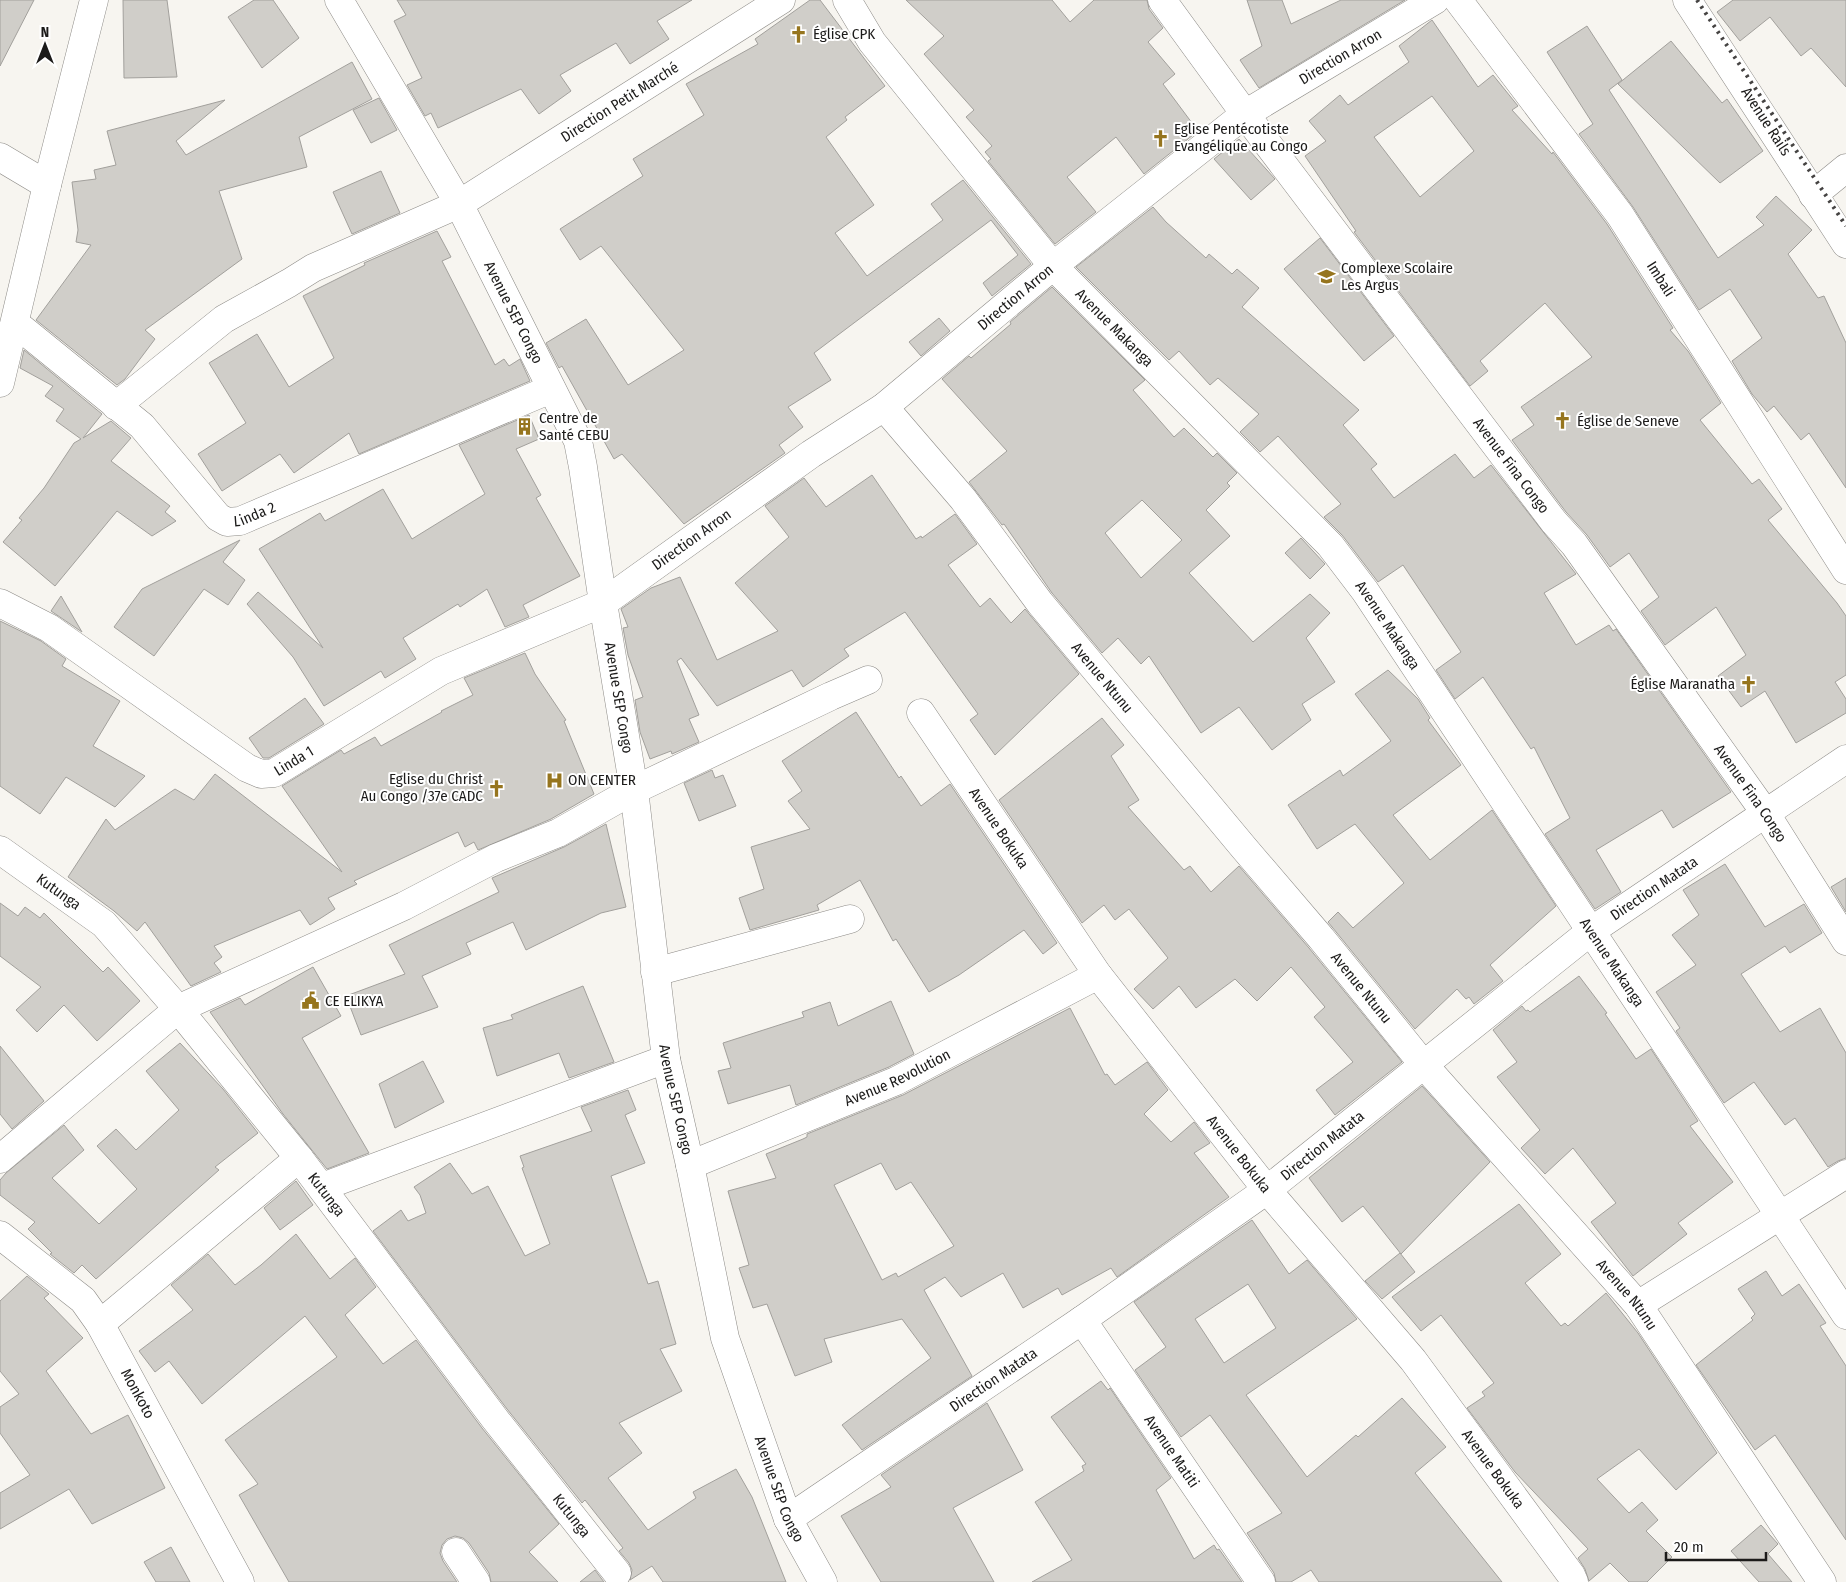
<svg xmlns="http://www.w3.org/2000/svg" width="1846" height="1582" viewBox="0 0 1846 1582" font-family="'Fira Sans Condensed',sans-serif">
  <style>
    .building { fill: #d0cec9; stroke: #a2a09c; fill-rule: evenodd }
    .lines { fill: none; stroke-linecap: round; stroke-linejoin: round }
    .minor-casing { stroke: #8d8b87; stroke-width: 29 }
    .minor { stroke: #fff; stroke-width: 28 }
    .rail { stroke: #454342; stroke-width: 4; stroke-dasharray: 2.5 5; stroke-linecap: butt }
    .labels { text-anchor: middle; dominant-baseline: central; stroke-width: 4; stroke-linejoin: round; paint-order: stroke }
    .poi-label { font-size: 15px; fill: #1c1b1a; stroke: #fff; text-anchor: start }
    .street-label { font-size: 15px; fill: #1c1b1a; stroke: #fff }
  </style>
  <rect width="100%" height="100%" fill="#f7f5f0"/>
  <path class="building" d="M0,0H34L0,66Z
    M123,0H167L177,77L124,78Z
    M254,0H273L299,38L262,68L228,17Z
    M397,0H692L657,21L669,39L630,64L616,43L560,75L571,91L539,114L521,89L438,128L431,113L425,116L407,85L422,78L394,21L406,15Z
    M810,0H820L885,86L845,117L847,120L826,137L874,205L835,233L867,276L943,220L931,204L963,180L1031,264L992,296L983,283L1018,255L991,220L814,353L831,380L788,407L803,427L779,445L785,453L684,524L622,454L614,459L562,366L559,368L546,343L586,319L628,385L684,350L601,246L580,260L560,229L643,176L633,159L704,115L686,84L758,44L755,39Z
    M906,0H1052L1070,22L1094,0H1147L1149,9L1163,28L1148,42L1175,74L1163,84L1198,131L1144,174L1116,137L1067,177L1096,212L1055,244L988,161L991,159L985,152L992,146L966,117L974,110L924,54L944,36Z
    M1247,0H1282L1291,24L1341,0H1405L1259,88L1240,60L1262,46Z
    M1733,0H1846V87L1811,48L1801,56L1770,17L1740,41L1717,12Z
    M1432,20L1478,87L1493,75L1518,106L1512,110L1552,154L1553,152L1607,224L1673,328L1670,330L1688,351L1721,403L1700,420L1752,484L1759,479L1782,509L1768,520L1837,603L1846,616V675L1835,682L1846,699V713L1796,743L1765,691L1741,707L1718,676L1746,655L1716,607L1665,645L1641,611L1659,597L1629,553L1610,567L1587,535L1566,512L1512,440L1534,425L1521,407L1592,357L1545,303L1480,361L1488,371L1470,386L1354,232L1356,231L1305,156L1326,141L1309,121L1340,95L1348,105L1409,62L1399,46ZM1432,96L1474,151L1420,197L1374,137Z
    M1587,26L1622,80L1609,90L1718,258L1764,225L1756,217L1776,196L1812,230L1788,254L1818,298L1824,296L1846,343V488L1809,433L1801,440L1774,406L1767,412L1752,394L1732,361L1762,338L1730,289L1699,310L1633,207L1579,134L1593,124L1547,52Z
    M1671,41L1722,103L1727,99L1763,151L1720,183L1618,84Z
    M352,62L372,99L299,137L307,167L219,191L242,259L145,330L155,339L125,379L117,385L36,320L91,245L76,242L78,230L72,182L96,179L94,170L116,165L107,131L225,100L176,141L186,155Z
    M379,98L397,130L371,143L353,110Z
    M1239,139L1275,179L1251,200L1214,159Z
    M381,171L400,213L352,234L333,192Z
    M1153,207L1166,222L1206,258L1209,254L1232,274L1237,269L1259,288L1242,307L1359,410L1343,425L1377,464L1371,469L1394,498L1455,454L1474,478L1491,465L1576,574L1544,593L1576,645L1609,625L1613,631L1616,629L1731,792L1673,828L1662,810L1596,850L1621,892L1595,909L1545,834L1570,818L1534,747L1531,749L1483,677L1455,699L1436,670L1461,652L1403,565L1378,582L1342,535L1324,517L1341,504L1278,436L1260,452L1240,432L1259,414L1218,378L1210,385L1179,351L1169,360L1076,267Z
    M437,231L451,257L442,261L495,365L504,359L509,366L520,359L530,381L359,454L349,433L294,473L280,454L222,491L198,454L246,423L209,363L257,334L289,387L334,358L303,296L365,265L364,263Z
    M1320,238L1394,336L1364,361L1284,269Z
    M1052,287L1145,380L1133,390L1174,437L1184,428L1213,457L1217,453L1237,473L1227,483L1230,486L1206,510L1230,536L1189,573L1253,642L1310,594L1330,613L1306,638L1335,682L1302,704L1311,720L1272,750L1239,707L1201,733L1149,656L1141,664L1118,638L1102,653L1052,593L1004,524L1002,525L969,482L1007,451L942,379L969,356L971,358L1011,324L1010,322ZM1142,500L1182,540L1141,578L1105,533Z
    M939,318L950,331L921,356L909,342Z
    M24,350L102,414L83,438L111,421L131,438L111,461L170,506L165,512L176,521L152,536L117,511L55,586L3,542L22,520L19,518L44,488L74,443L81,439L56,421L64,409L45,396L53,386L20,368Z
    M529,415L539,439L516,449L541,495L536,498L580,576L523,605L529,617L505,627L487,589L460,607L458,604L403,638L416,659L385,678L381,671L324,706L293,657L247,604L258,592L323,648L259,549L320,513L325,521L383,489L412,539L485,494L459,445Z
    M872,475L916,539L921,536L922,538L955,514L977,544L948,565L980,607L990,598L1011,623L1025,609L1079,674L995,755L970,720L978,714L905,612L844,649L849,656L803,687L792,670L717,706L681,658L677,661L699,715L689,719L699,742L672,754L671,751L650,759L640,732L635,700L643,697L628,655L623,628L628,627L621,609L651,588L680,577L717,660L778,631L735,583L789,537L765,506L804,478L826,507Z
    M1301,538L1325,564L1310,579L1285,553Z
    M240,540L223,562L245,580L228,605L204,589L154,656L114,627L142,589Z
    M61,596L82,632L51,611Z
    M0,621L41,641L66,659L62,666L120,701L93,746L145,776L115,807L66,777L40,814L0,786Z
    M525,653L535,674L566,720L564,721L594,794L551,819L478,850L474,842L465,847L458,832L354,881L357,884L328,898L335,909L310,925L300,910L214,946L222,957L214,963L221,972L191,986L145,922L137,931L114,911L68,877L106,819L115,830L175,789L194,800L215,774L342,872L282,786L341,750L344,754L375,737L381,746L442,712L441,711L473,695L464,678Z
    M1388,670L1418,699L1430,718L1428,720L1461,765L1393,815L1430,860L1492,810L1556,906L1490,965L1503,981L1474,1004L1469,997L1466,999L1457,989L1415,1029L1328,922L1338,912L1353,928L1404,883L1355,824L1317,849L1288,805L1340,770L1343,776L1391,741L1355,694Z
    M305,698L324,724L269,758H263L249,738Z
    M856,712L899,778L901,776L921,806L950,784L1057,943L1043,954L1024,930L959,975L929,992L896,939L893,941L860,880L817,905L819,910L750,930L739,898L764,889L751,847L810,829L788,801L802,791L782,761Z
    M1102,718L1124,745L1111,756L1139,800L1128,807L1184,870L1190,866L1211,892L1239,866L1309,948L1402,1062L1335,1115L1316,1090L1353,1062L1314,1017L1325,1007L1291,967L1257,1001L1235,979L1196,1008L1179,986L1153,1009L1134,989L1168,958L1129,909L1115,920L1104,905L1082,923L999,800Z
    M712,770L715,778L723,775L736,806L699,821L684,783Z
    M606,824L626,907L601,913L526,950L513,922L466,943L471,954L422,976L438,1007L361,1035L346,996L405,974L389,945L499,892L492,878L564,847Z
    M1725,864L1765,927L1804,904L1822,933L1790,953L1785,946L1741,974L1780,1032L1820,1008L1846,1053V1158L1838,1161L1828,1167L1795,1118L1785,1125L1754,1082L1724,1103L1676,1031L1680,1028L1656,992L1696,965L1672,935L1699,915L1683,890Z
    M1846,878V912L1831,887Z
    M0,903L18,916L25,907L40,918L44,913L103,972L108,967L140,1001L97,1041L64,1005L37,1032L16,1010L41,987L0,956Z
    M313,967L341,1016L302,1038L369,1153L327,1169L283,1114L210,1012L240,998L245,1005Z
    M1579,976L1607,1013L1605,1014L1636,1059L1651,1049L1698,1121L1690,1126L1733,1182L1678,1223L1687,1234L1633,1276L1591,1222L1616,1203L1573,1148L1545,1174L1521,1148L1540,1130L1497,1077L1517,1062L1493,1030L1522,1006L1526,1011L1528,1010L1530,1012Z
    M583,986L614,1062L569,1078L559,1053L497,1076L483,1028L513,1019L511,1015Z
    M891,1001L914,1054L889,1067L796,1105L790,1085L728,1104L718,1071L731,1068L723,1043L804,1017L802,1012L830,1002L838,1026Z
    M1070,1008L1105,1075L1107,1074L1115,1085L1147,1062L1168,1090L1144,1114L1171,1142L1194,1122L1210,1143L1194,1153L1229,1197L1117,1277L1111,1268L1062,1295L1058,1288L1023,1308L1003,1273L961,1297L945,1277L924,1290L972,1376L862,1450L842,1425L931,1358L902,1319L824,1339L832,1362L795,1376L767,1304L753,1308L739,1268L749,1265L728,1191L776,1178L766,1154L803,1139L807,1137V1134L903,1095ZM881,1163L896,1190L911,1182L954,1246L898,1277L896,1273L882,1280L834,1185Z
    M180,1043L223,1089L258,1133L215,1167L219,1170L96,1279L82,1265L74,1273L50,1254L52,1253L28,1229L35,1222L0,1195V1180L6,1173L64,1125L84,1150L52,1178L99,1224L137,1189L97,1146L116,1129L136,1150L179,1110L146,1071Z
    M0,1046L44,1101L12,1129L0,1114Z
    M423,1061L444,1102L395,1128L379,1084Z
    M1422,1086L1490,1162L1401,1254L1363,1206L1342,1222L1309,1178Z
    M628,1090L636,1110L625,1115L645,1163L611,1176L648,1284L658,1281L676,1344L660,1349L682,1391L619,1423L642,1453L608,1478L648,1530L696,1498L693,1492L736,1469L752,1497L786,1582H663L652,1566L630,1580L632,1570L629,1563L619,1551L623,1548L585,1500L582,1503L507,1409L373,1231L401,1210L408,1221L426,1213L420,1195L414,1187L450,1163L472,1194L488,1186L525,1256L550,1244L522,1168L524,1167L520,1156L592,1131L581,1107Z
    M296,1181L313,1205L280,1230L264,1208Z
    M1519,1204L1561,1254L1525,1283L1561,1326L1565,1323L1568,1326L1606,1293L1638,1333L1717,1453L1676,1490L1639,1449L1597,1479L1629,1513L1642,1502L1658,1520L1646,1531L1672,1557L1647,1582H1629L1610,1563L1589,1581L1585,1569L1578,1558L1588,1549L1515,1472L1467,1408L1485,1396L1482,1392L1494,1383L1441,1315L1421,1331L1392,1297Z
    M1252,1220L1289,1274L1307,1260L1357,1319L1246,1395L1307,1477L1356,1435L1358,1437L1402,1398L1446,1447L1415,1473L1502,1582H1319L1311,1570L1291,1582H1276L1274,1573L1247,1533L1282,1513L1210,1415L1181,1437L1135,1370L1166,1347L1134,1302ZM1248,1284L1276,1328L1224,1363L1195,1319Z
    M296,1234L330,1279L355,1258L376,1287L345,1315L383,1364L416,1340L482,1428L559,1524L529,1552L558,1582H491L489,1573L469,1543L463,1538L455,1536L447,1539L442,1545L440,1553L443,1561L457,1582H289L239,1495L258,1484L225,1440L337,1357L305,1316L202,1404L169,1361L155,1372L139,1351L193,1310L171,1285L208,1254L235,1285L261,1265Z
    M1400,1253L1415,1272L1382,1299L1365,1281Z
    M1766,1271L1782,1296L1799,1284L1826,1323L1820,1326L1846,1366V1540L1775,1435L1755,1450L1696,1365L1753,1320L1751,1318L1755,1314L1738,1289Z
    M27,1276L49,1294L44,1298L83,1338L46,1371L91,1434L128,1415L165,1488L92,1524L69,1489L0,1529V1493L30,1475L0,1433V1407L19,1394L0,1371V1301Z
    M1101,1381L1108,1390L1110,1388L1171,1478L1156,1490L1194,1559L1214,1545L1217,1550L1219,1549L1242,1582H1032L1072,1560L1035,1502L1084,1471L1082,1466L1086,1464L1051,1417Z
    M987,1403L1023,1470L953,1508L994,1582H881L841,1516L891,1487L881,1475Z
    M1761,1525L1778,1544L1768,1554L1792,1582H1759L1731,1551Z
    M171,1547L190,1582H156L144,1562Z
    M595,1570L604,1582H580Z"/>
  <g class="lines">
    <defs>
      <g id="minor">
        <path id="s1" d="M339,0L459,204L578,441L583,467L603,603L634,790L666,1059L690,1165L725,1338L788,1519L823,1582"/>
        <path id="s2" d="M847,0L872,42L1053,266L1330,545L1365,591L1846,1315"/>
        <path id="s3" d="M1162,0L1245,114L1554,522L1574,544L1766,814L1846,941"/>
        <path id="s4" d="M1458,0L1620,215L1846,570"/>
        <path id="s5" d="M1687,0L1846,244"/>
        <path d="M0,157L47,185"/>
        <path d="M1813,195L1846,168"/>
        <path id="s6" d="M15,323L142,426L218,517L227,522L240,521L551,389"/>
        <path d="M0,383L47,185L94,0"/>
        <path id="s7" d="M116,406L224,319L289,283L313,268L459,204L781,0"/>
        <path id="s8" d="M884,407L963,499L1040,603L1244,848L1321,938L1423,1064L1638,1305L1822,1582"/>
        <path id="s9" d="M0,603L49,628L247,768L261,774L274,773L441,671L603,603L811,454L884,407L1053,266L1245,114L1435,0"/>
        <path id="s10" d="M921,713L1098,975L1267,1190L1413,1360L1571,1575L1574,1582"/>
        <path id="s11" d="M0,850L104,924L178,1009L299,1158L495,1419L617,1573"/>
        <path d="M655,972L850,919"/>
        <path d="M0,1159L178,1009L404,906L496,858L558,833L634,790L831,696L868,680"/>
        <path id="s12" d="M690,1165L896,1081L1098,975"/>
        <path d="M322,1187L666,1059"/>
        <path id="s13" d="M0,1235L83,1300L100,1324L240,1582"/>
        <path d="M1638,1305L1846,1174"/>
        <path id="s14" d="M1082,1320L1261,1582"/>
        <path d="M100,1324L299,1158"/>
        <path id="s15" d="M788,1519L1082,1320L1267,1190L1591,931L1846,759"/>
        <path d="M456,1552L476,1582"/>
      </g>
    </defs>
    <use href="#minor" class="minor-casing"/>
    <use href="#minor" class="minor"/>
    <path class="rail" d="M1697,0L1846,226"/>
  </g>
  <defs>
    <symbol id="church-bare" viewBox="-9 -9 18 18"><path d="M-1.2-6h2.4v3.5h3.3v2.4h-3.3V6h-2.4V-.1h-3.3v-2.4h3.3Z" fill="#96751e" stroke="#fff" stroke-width="2.5" paint-order="stroke"/></symbol>
    <symbol id="school-bare" viewBox="-9 -9 18 18"><path d="M0-5L7-2L0 1L-7-2ZM-4 1L0 2.5L4 1V4Q0 6-4 4Z" fill="#96751e" stroke="#fff" stroke-width="2.5" paint-order="stroke"/></symbol>
    <symbol id="building-bare" viewBox="-9 -9 18 18"><path d="M-4-6H4V6H1V3H-1V6H-4ZM-2.5-4.3h1.7v1.8h-1.7ZM.8-4.3h1.7v1.8H.8ZM-2.5-1h1.7V.8h-1.7ZM.8-1h1.7V.8H.8Z" fill="#96751e" stroke="#fff" stroke-width="2.5" paint-order="stroke"/></symbol>
    <symbol id="hospital-bare" viewBox="-9 -9 18 18"><path d="M-5-5h3v3.5h4V-5h3V5h-3V1.5h-4V5h-3Z" fill="#96751e" stroke="#fff" stroke-width="2.5" paint-order="stroke"/></symbol>
    <symbol id="civic-bare" viewBox="-9 -9 18 18"><path d="M-.6-6.5H3V-4.5H.6V-3L4-1V1h2V6H-6V1h2V-1L-.6-3ZM-1.2 2.5V6h2.4V2.5Z" fill="#96751e" stroke="#fff" stroke-width="2.5" paint-order="stroke"/></symbol>
  </defs>
  <g fill-rule="evenodd">
    <use href="#church-bare" x="786" y="22" width="25" height="25"/>
    <use href="#church-bare" x="1148" y="126" width="25" height="25"/>
    <use href="#school-bare" x="1314" y="264" width="25" height="25"/>
    <use href="#church-bare" x="1550" y="408" width="25" height="25"/>
    <use href="#building-bare" x="512" y="414" width="25" height="25"/>
    <use href="#church-bare" x="1736" y="672" width="25" height="25"/>
    <use href="#hospital-bare" x="542" y="768" width="25" height="25"/>
    <use href="#church-bare" x="484" y="776" width="25" height="25"/>
    <use href="#civic-bare" x="298" y="988" width="25" height="25"/>
  </g>
  <g class="labels">
    <g class="poi-label">
      <text x="813" y="34">Église CPK</text>
      <text x="1174" y="129">Eglise Pentécotiste<tspan x="1174" dy="17">Evangélique au Congo</tspan></text>
      <text x="1341" y="268">Complexe Scolaire<tspan x="1341" dy="17">Les Argus</tspan></text>
      <text x="539" y="418">Centre de<tspan x="539" dy="17">Santé CEBU</tspan></text>
      <text x="1577" y="421">Église de Seneve</text>
      <text x="1735" y="684" text-anchor="end">Église Maranatha</text>
      <text x="483" y="779" text-anchor="end">Eglise du Christ<tspan x="483" dy="17">Au Congo /37e CADC</tspan></text>
      <text x="568" y="780">ON CENTER</text>
      <text x="325" y="1001">CE ELIKYA</text>
    </g>
    <g class="street-label">
      <text stroke="none"><textPath href="#s9" startOffset="1616">Direction Arron</textPath></text>
      <text stroke="none"><textPath href="#s7" startOffset="591">Direction Petit Marché</textPath></text>
      <text stroke="none"><textPath href="#s5" startOffset="145">Avenue Rails</textPath></text>
      <text stroke="none"><textPath href="#s4" startOffset="345">Imbali</textPath></text>
      <text stroke="none"><textPath href="#s9" startOffset="1211">Direction Arron</textPath></text>
      <text stroke="none"><textPath href="#s1" startOffset="358">Avenue SEP Congo</textPath></text>
      <text stroke="none"><textPath href="#s2" startOffset="424">Avenue Makanga</textPath></text>
      <text stroke="none"><textPath href="#s3" startOffset="582">Avenue Fina Congo</textPath></text>
      <text stroke="none"><textPath href="#s6" startOffset="321">Linda 2</textPath></text>
      <text stroke="none"><textPath href="#s9" startOffset="806">Direction Arron</textPath></text>
      <text stroke="none"><textPath href="#s2" startOffset="829">Avenue Makanga</textPath></text>
      <text stroke="none"><textPath href="#s8" startOffset="348">Avenue Ntunu</textPath></text>
      <text stroke="none"><textPath href="#s1" startOffset="762">Avenue SEP Congo</textPath></text>
      <text stroke="none"><textPath href="#s9" startOffset="349">Linda 1</textPath></text>
      <text stroke="none"><textPath href="#s3" startOffset="988">Avenue Fina Congo</textPath></text>
      <text stroke="none"><textPath href="#s10" startOffset="139">Avenue Bokuka</textPath></text>
      <text stroke="none"><textPath href="#s15" startOffset="1072">Direction Matata</textPath></text>
      <text stroke="none"><textPath href="#s11" startOffset="72">Kutunga</textPath></text>
      <text stroke="none"><textPath href="#s2" startOffset="1234">Avenue Makanga</textPath></text>
      <text stroke="none"><textPath href="#s8" startOffset="752">Avenue Ntunu</textPath></text>
      <text stroke="none"><textPath href="#s12" startOffset="225">Avenue Revolution</textPath></text>
      <text stroke="none"><textPath href="#s1" startOffset="1168">Avenue SEP Congo</textPath></text>
      <text stroke="none"><textPath href="#s15" startOffset="652">Direction Matata</textPath></text>
      <text stroke="none"><textPath href="#s10" startOffset="544">Avenue Bokuka</textPath></text>
      <text stroke="none"><textPath href="#s11" startOffset="478">Kutunga</textPath></text>
      <text stroke="none"><textPath href="#s8" startOffset="1158">Avenue Ntunu</textPath></text>
      <text stroke="none"><textPath href="#s15" startOffset="248">Direction Matata</textPath></text>
      <text stroke="none"><textPath href="#s13" startOffset="214">Monkoto</textPath></text>
      <text stroke="none"><textPath href="#s14" startOffset="159">Avenue Matiti</textPath></text>
      <text stroke="none"><textPath href="#s10" startOffset="949">Avenue Bokuka</textPath></text>
      <text stroke="none"><textPath href="#s1" startOffset="1572">Avenue SEP Congo</textPath></text>
      <text stroke="none"><textPath href="#s11" startOffset="882">Kutunga</textPath></text>
    </g>
  </g>
  <g transform="translate(45 45)" stroke="#ffffff" stroke-width="4" paint-order="stroke">
  <path d="M0-4L9 19L0 12L-9 19Z" fill="#1c1b1a"/>
  <text y="-8" font-size="14" font-weight="bold" text-anchor="middle" fill="#1c1b1a">N</text>
  </g>
  <path d="M1666 1552v8h100v-8" fill="none" stroke="#1c1b1a" stroke-width="2.5"/>
  <text x="1674" y="1552" font-size="15" fill="#1c1b1a" stroke="#ffffff" stroke-width="4" paint-order="stroke">20 m</text>
</svg>
